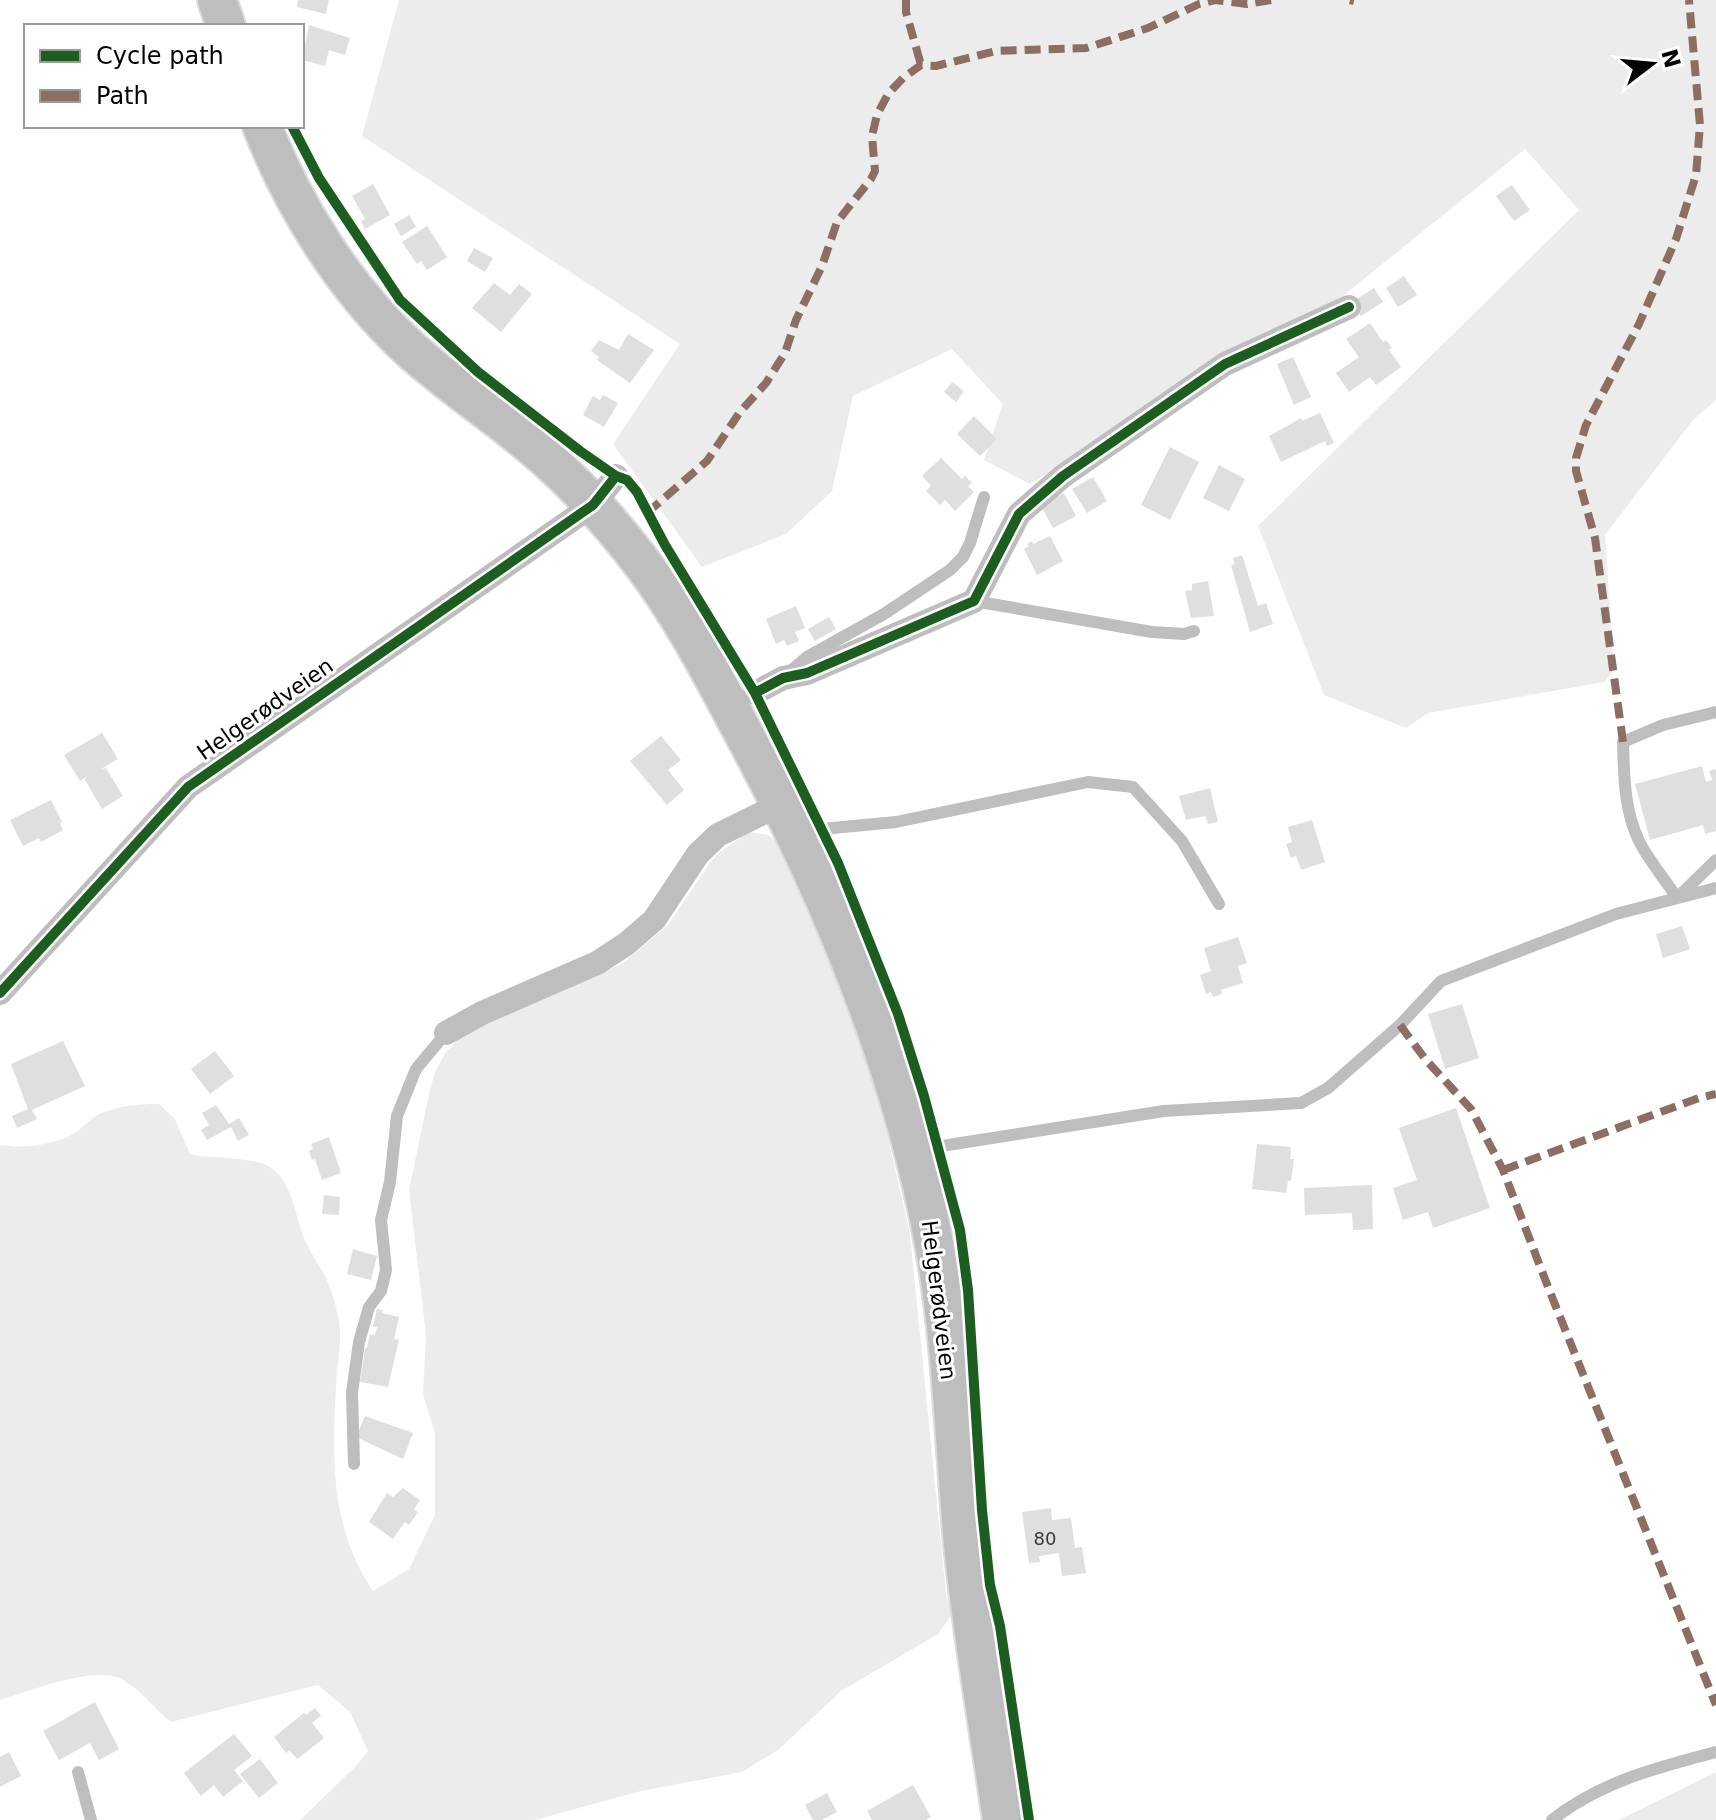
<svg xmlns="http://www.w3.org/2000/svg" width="1716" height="1820" viewBox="0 0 1716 1820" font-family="'DejaVu Sans',sans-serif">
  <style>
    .green { fill: #ececec }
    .building { fill: #dfdfdf }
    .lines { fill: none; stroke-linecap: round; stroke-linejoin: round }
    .primary-casing { stroke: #dbdbdb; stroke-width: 42 }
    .lane { stroke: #bebebe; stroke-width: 12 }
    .street { stroke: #bebebe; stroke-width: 24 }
    .primary { stroke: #bebebe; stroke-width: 38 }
    .quiet { stroke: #8d6e63; stroke-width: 8; stroke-dasharray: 16 8; stroke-linecap: butt }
    .cycleway-casing { stroke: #fff; stroke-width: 15 }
    .cycleway { stroke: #1b5e20; stroke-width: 10 }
    .labels { text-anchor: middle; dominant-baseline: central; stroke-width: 6; stroke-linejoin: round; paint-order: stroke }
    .number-label { font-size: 18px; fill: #383838 }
    .street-label { font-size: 22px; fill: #000; stroke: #fff }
  </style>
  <rect width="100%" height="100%" fill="#fff"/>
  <path class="green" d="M399,0H1716V400L1693,420L1605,535L1614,670L1604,682L1428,713L1406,728L1324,695L1258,526L1579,210L1525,149L1334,303L1030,484L984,460L1003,404L952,349L853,396L832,491L786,534L702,567L613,444L680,344L362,136Z
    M748,832L769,835L783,849L831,943L886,1129L910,1234L946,1594L952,1614L938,1634L841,1691L778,1750L742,1772L641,1791L535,1820H300L355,1767L368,1751L350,1712L318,1685L171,1722C155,1710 143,1692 125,1681C97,1663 32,1691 0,1700V1145C25,1149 57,1145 78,1131C83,1127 87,1122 93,1118C111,1106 138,1104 159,1104L175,1119L190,1154C214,1160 254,1155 273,1169C291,1183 296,1215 303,1235C308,1251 319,1263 326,1278C333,1294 341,1319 340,1337C340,1349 338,1361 337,1373C332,1449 328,1525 373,1591L409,1569L435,1515V1433L423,1395L426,1335L409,1190L430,1089L436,1070L446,1052L461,1037L496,1016L622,964L668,925L714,857Z
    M1716,1772V1820H1619Z"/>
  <path class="building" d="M298,0H329L326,14L297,7Z
    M309,25L350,38L345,55L329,50L325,66L302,60Z
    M373,184L390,215L365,229L361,221L365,219L352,196Z
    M1512,185L1530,210L1514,221L1496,196Z
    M409,215L416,227L401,236L394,224Z
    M427,226L447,257L427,270L421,261L417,264L402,242Z
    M474,248L493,258L485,272L467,261Z
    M1404,276L1417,295L1398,307L1386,288Z
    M494,283L510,295L519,284L532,294L501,332L472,308Z
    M1374,288L1383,302L1361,316L1352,302Z
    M1370,323L1383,342L1386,340L1392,348L1389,350L1401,367L1376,385L1370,377L1349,392L1336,373L1359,357L1346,339Z
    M628,334L654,350L630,383L597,360L599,357L591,351L599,340L619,350Z
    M1293,357L1311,397L1294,405L1277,364Z
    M952,382L964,391L956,402L944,392Z
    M603,395L618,403L604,427L583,415L593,396L600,400Z
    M1320,413L1334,443L1327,446L1325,441L1281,462L1269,436L1301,418L1302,421Z
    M974,416L997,439L980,456L957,434Z
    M1170,447L1199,462L1170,520L1141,505Z
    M941,458L962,479L965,476L972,483L968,486L974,492L955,511L945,500L940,505L926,491L931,486L922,476Z
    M1219,465L1245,479L1229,511L1203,498Z
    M1093,477L1107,501L1087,513L1072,489Z
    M1064,493L1076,516L1053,528L1041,506Z
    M1050,536L1063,561L1037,575L1024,549L1029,546L1027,544L1032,541L1033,544Z
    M1242,555L1258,606L1266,603L1273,624L1250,632L1231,565L1235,564L1233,558Z
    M1208,581L1214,616L1191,618L1185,591L1192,590V584Z
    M796,606L805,628L795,632L799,641L787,646L784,640L776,644L766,619Z
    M829,617L836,629L815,641L808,629Z
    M102,733L118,759L101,769L106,768L123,796L102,809L85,780L86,777L80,781L64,755Z
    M661,736L681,760L668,770L684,790L667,805L630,761Z
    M1702,766L1706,782L1712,780L1709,771L1716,769V831L1705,834L1703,825L1650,840L1635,784Z
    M1210,788L1218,822L1208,824L1205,816L1186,820L1179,796Z
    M51,800L62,822L60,823L63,830L41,842L39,838L23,846L10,820Z
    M1312,820L1325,862L1301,870L1296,856L1291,858L1286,844L1292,842L1288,827Z
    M1682,926L1690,949L1663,958L1656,934Z
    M1238,937L1247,963L1238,966L1243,983L1221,990L1222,994L1213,997L1211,992L1206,994L1200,975L1211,971L1204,948Z
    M1462,1004L1479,1058L1445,1069L1428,1014Z
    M63,1041L85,1086L32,1110L37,1119L17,1128L12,1116L28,1109L11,1064Z
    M215,1051L234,1076L210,1094L191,1069Z
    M216,1105L229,1124L239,1118L249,1135L238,1141L231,1127L207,1140L201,1130L209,1125L202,1113Z
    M1456,1108L1490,1208L1433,1228L1428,1212L1403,1220L1393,1188L1417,1180L1399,1128Z
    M329,1137L341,1173L322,1180L315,1159L312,1160L309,1151L313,1149L311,1144Z
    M1257,1144L1291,1147L1290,1159H1294L1291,1181H1288L1286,1193L1252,1189Z
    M1372,1185L1373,1229L1353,1230L1352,1213L1305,1215L1304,1188Z
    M324,1195L340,1197L339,1215L322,1214Z
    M353,1249L377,1256L371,1280L347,1274Z
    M377,1309L383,1310L382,1313L399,1317L394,1339L399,1340L388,1387L360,1382L365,1348H367L370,1334L375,1335L377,1327H373Z
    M365,1416L413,1433L403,1459L356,1437Z
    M403,1488L420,1500L414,1509L418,1512L409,1525L405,1522L393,1539L369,1522L387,1493L393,1497Z
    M1051,1508L1052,1520L1071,1518L1075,1548L1082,1547L1086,1573L1062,1576L1059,1553L1039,1556L1040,1562L1029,1563L1022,1512Z
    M95,1702L119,1749L99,1760L90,1743L59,1760L43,1731Z
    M315,1708L321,1716L312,1723L324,1738L297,1759L289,1750L286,1753L274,1737L304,1713L306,1715Z
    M234,1734L252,1756L234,1770L243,1781L223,1797L214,1785L201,1796L184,1773Z
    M9,1752L21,1776L0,1787V1757Z
    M260,1759L278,1783L259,1798L240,1774Z
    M913,1785L931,1817L926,1820H872L867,1811Z
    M827,1793L837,1812L822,1820H813L805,1805Z"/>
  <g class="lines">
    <defs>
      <path id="primary" d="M217,0L226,26
        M262,126C294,208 345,289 410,349C452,387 502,419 545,457C580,488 613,525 642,563C683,617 713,676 745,736C829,893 900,1062 933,1238C952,1338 954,1442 963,1544C972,1636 989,1728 1002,1820"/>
    </defs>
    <use href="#primary" class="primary-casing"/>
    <path class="lane" d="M974,601L1152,632L1184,634L1194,631
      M788,673L807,657L884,614L950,570L963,557L970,543L984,497
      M1716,712L1663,725L1623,742C1624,775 1624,810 1639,841C1649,861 1665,879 1677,898L1716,860
      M800,836L822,829L896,822L1088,782L1133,787L1182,841L1219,904
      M916,1150L1164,1111L1301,1103L1328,1088L1400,1025L1441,981L1616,914L1716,888
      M354,1464L352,1393L359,1342L369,1307L381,1291L386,1270L381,1220L390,1182L397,1116L416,1069L446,1033
      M78,1772L91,1820
      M1552,1820C1600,1782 1658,1767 1716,1752"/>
    <path class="street" d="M755,693L783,678L807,673L974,601L1019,514L1063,476L1225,364L1349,307
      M0,993L188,787L593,505L616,476
      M446,1033L482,1013L597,963L626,944L654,920L698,854L718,835L781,804"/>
    <use href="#primary" class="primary"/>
    <path class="quiet" d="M906,0V12L921,65
      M1350,0L1354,1
      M647,513L707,461L740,412L766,383L785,353L796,320L822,266L837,222L871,179L875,171L872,136L877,115L888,94L903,78L921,65L936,66L996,51L1086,48L1148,28L1199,4L1215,0L1247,4L1271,0
      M1623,742L1595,538L1576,471V458L1586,425L1639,324L1676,239L1696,175L1700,125L1689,0
      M1400,1025L1426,1060L1471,1109L1503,1170L1550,1292L1716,1705
      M1503,1170L1699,1098L1716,1094"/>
    <defs>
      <path id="cycleway" d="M292,126L319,178L400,300L478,372L580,451L616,476L627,480L637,492L665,545L755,693L838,863L898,1014L924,1096L960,1230L968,1290L982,1510L990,1585L1000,1626L1029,1820
        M755,693L783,678L807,673L974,601L1019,514L1063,476L1225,364L1349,307
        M0,993L188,787L593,505L616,476"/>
    </defs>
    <use href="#cycleway" class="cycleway-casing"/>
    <use href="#cycleway" class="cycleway"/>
  </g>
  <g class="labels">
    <g class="number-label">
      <text x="1045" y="1538">80</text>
    </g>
    <g class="street-label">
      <text transform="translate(265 709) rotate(-35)">Helgerødveien</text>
      <text transform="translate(939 1300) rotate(83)">Helgerødveien</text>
    </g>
  </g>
  <rect x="24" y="24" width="280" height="104" fill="#ffffff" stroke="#999999" stroke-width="2"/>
  <rect x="40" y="50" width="40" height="12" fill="#1b5e20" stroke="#999999" stroke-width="2"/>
  <text x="96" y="64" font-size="24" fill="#000000">Cycle path</text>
  <rect x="40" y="90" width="40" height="12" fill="#8d6e63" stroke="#999999" stroke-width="2"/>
  <text x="96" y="104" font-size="24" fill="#000000">Path</text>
  <g transform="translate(1652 64) rotate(74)" stroke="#ffffff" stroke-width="6" paint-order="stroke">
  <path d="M0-6L14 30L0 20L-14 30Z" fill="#000000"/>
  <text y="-12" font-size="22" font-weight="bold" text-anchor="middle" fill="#000000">N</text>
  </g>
</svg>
